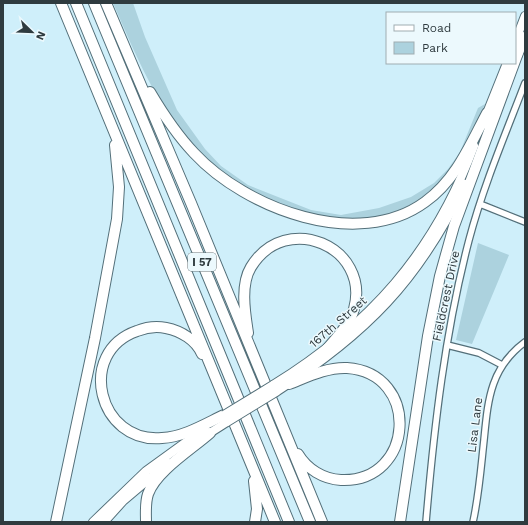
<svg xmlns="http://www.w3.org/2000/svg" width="528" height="525" viewBox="0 0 528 525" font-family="'Work Sans',sans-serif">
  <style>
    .green { fill: #acd2de }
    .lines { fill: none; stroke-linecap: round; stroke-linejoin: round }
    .street-casing { stroke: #536f79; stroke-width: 8 }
    .secondary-casing { stroke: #536f79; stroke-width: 10 }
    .highway-casing { stroke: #536f79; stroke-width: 12 }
    .street { stroke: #fff; stroke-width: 5.5 }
    .secondary { stroke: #fff; stroke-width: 8 }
    .highway { stroke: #fff; stroke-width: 10 }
    .secondary-bridge-casing { stroke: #536f79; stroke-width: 10; stroke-linecap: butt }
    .secondary-bridge { stroke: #fff; stroke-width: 8 }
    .labels { text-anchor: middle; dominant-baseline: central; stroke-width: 3; stroke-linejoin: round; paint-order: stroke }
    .shield { fill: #ecf9fd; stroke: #687478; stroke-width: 1 }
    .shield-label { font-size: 11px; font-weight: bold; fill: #2f3b3f }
    .street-label { font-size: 12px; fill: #2f3b3f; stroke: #ecf9fd }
  </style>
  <rect width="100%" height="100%" fill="#cfeffa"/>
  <path class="green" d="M113,3H133L145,37L177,110L205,149L221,166L248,185L311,210L341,215L379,208L411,197L434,183L448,169L460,152L478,108L485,104C479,121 470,146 459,161C432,199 389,222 343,221C326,220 309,213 293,208C255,196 219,175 192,145C155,103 135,53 113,3Z
    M478,243L509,255L472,344L456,340Z"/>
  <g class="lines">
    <defs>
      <path id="street" d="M480,204L525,222
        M447,345L479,353L502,365
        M426,522C434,428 445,332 469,240C483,187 505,135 525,83
        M473,522C479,495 481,467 484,440C488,400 490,368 525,342"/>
      <path id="secondary" d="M515,42L525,16
        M518,55L525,36
        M485,118L507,63
        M273,385C370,325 434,253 474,146
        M276,392C366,334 419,281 465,184
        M205,436L227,422
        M93,522L146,471L204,429
        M104,522L123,501L168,463"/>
      <path id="highway" d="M61,3L275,522
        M76,3L289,522
        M94,3L310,522
        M106,3L191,203L322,522
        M150,92C163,114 177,135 194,153C246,209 358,251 425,202C456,180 470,145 487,113
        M248,333C245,313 240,285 251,267C286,210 371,247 354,309C350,324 337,337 327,349
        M202,354C196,340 181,331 166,328C156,326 147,327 137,331C76,352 98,444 162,438C184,437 205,424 224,415
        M289,384C307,377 327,367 347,368C421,373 415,483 341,480C323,479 307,469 298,454
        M254,481L257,509L255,522
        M56,522L95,338L117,219L119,187L115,145
        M146,522C146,513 145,503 148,494C156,471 192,449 210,433
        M400,522L428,336L440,276L454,226L519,50"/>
    </defs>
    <use href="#street" class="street-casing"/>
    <use href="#secondary" class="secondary-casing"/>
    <use href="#highway" class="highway-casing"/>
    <use href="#street" class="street"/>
    <use href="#secondary" class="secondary"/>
    <use href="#highway" class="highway"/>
    <defs>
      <path id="secondary-bridge" d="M224,415L273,385
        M227,422L276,392"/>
    </defs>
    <use href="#secondary-bridge" class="secondary-bridge-casing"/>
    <use href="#secondary-bridge" class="secondary-bridge"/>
  </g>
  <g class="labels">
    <rect class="shield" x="188" y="253" width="28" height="18" rx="3"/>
    <g class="shield-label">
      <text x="202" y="262">I 57</text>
    </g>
    <g class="street-label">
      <text transform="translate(446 296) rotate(-78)">Fieldcrest Drive</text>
      <text transform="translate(338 322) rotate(-41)">167th Street</text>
      <text transform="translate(475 425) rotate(-83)">Lisa Lane</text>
    </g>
  </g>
  <rect width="528" height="525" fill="none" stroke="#2f3b3f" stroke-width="8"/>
  <rect x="386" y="12" width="130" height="52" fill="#ecf9fd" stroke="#a0adb1"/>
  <rect x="394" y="25" width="20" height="6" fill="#ffffff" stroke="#a0adb1"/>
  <text x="422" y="32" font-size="12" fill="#2f3b3f">Road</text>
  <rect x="394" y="42" width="20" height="12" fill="#acd2de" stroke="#a0adb1"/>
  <text x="422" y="52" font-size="12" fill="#2f3b3f">Park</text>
  <g transform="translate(32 32) rotate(113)" stroke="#ecf9fd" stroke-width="3" paint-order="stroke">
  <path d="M0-3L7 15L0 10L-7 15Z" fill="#2f3b3f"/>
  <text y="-6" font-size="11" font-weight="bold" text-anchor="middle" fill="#2f3b3f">N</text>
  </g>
</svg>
